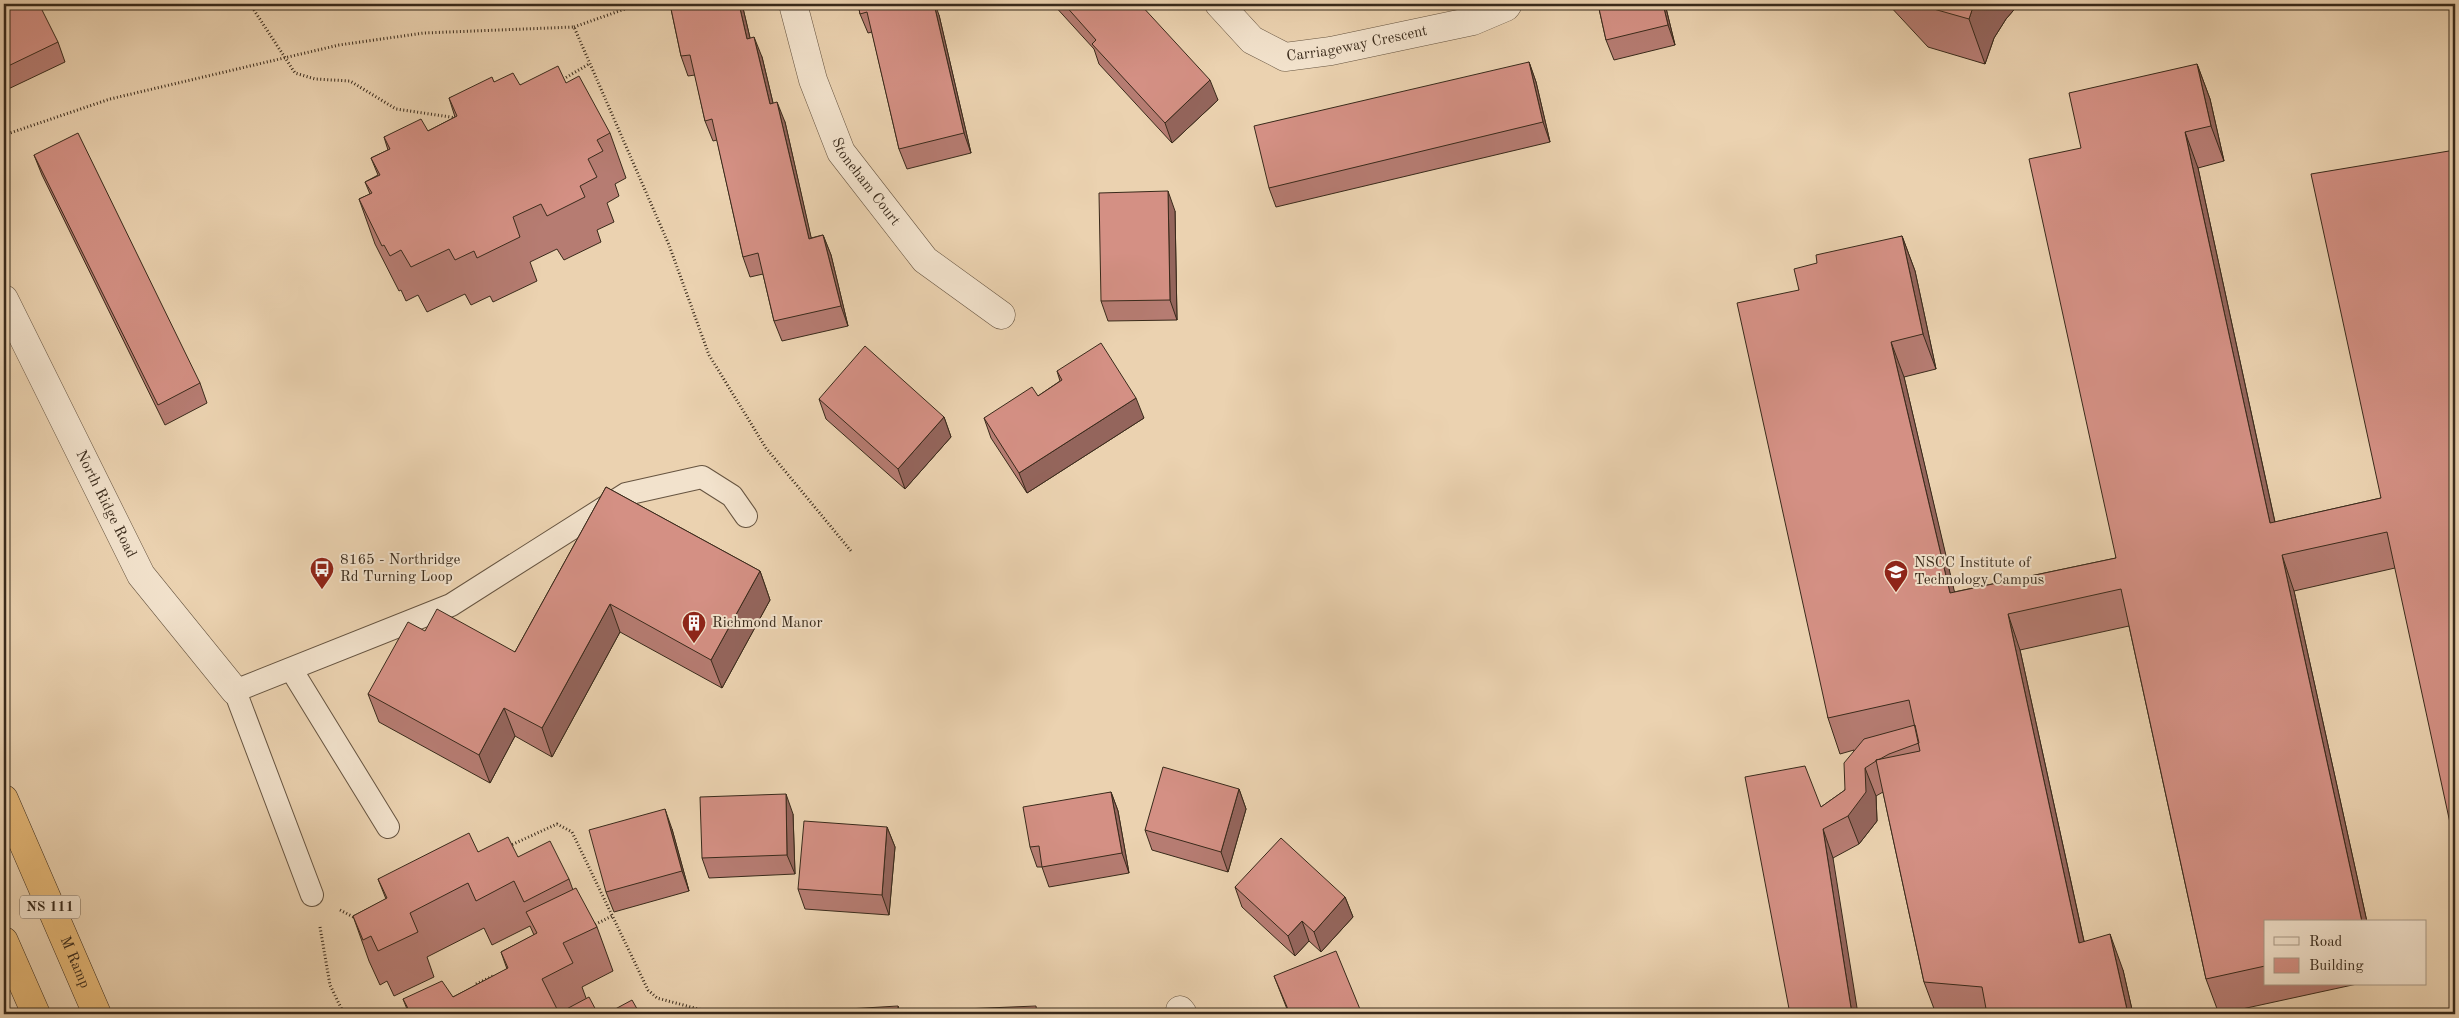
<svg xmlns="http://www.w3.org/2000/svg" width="2459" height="1018" viewBox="0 0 2459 1018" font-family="'Old Standard TT',serif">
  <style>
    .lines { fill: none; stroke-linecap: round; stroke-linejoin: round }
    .service-casing { stroke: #665440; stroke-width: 24 }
    .minor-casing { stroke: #665440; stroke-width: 29 }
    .motorway-casing { stroke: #392a1b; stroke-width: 29 }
    .path { stroke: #392a1b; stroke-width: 3; stroke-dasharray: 1 2.5; stroke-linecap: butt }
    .service { stroke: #f2e2cc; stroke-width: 22 }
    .minor { stroke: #f2e2cc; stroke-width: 28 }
    .motorway { stroke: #e6b978; stroke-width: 28 }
    .wall { fill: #b67c72; stroke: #392a1b }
    .shaded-wall { fill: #94655c; stroke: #392a1b }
    .building { fill: #d49084; stroke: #392a1b }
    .labels { text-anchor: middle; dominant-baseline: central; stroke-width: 4; stroke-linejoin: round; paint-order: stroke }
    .shield { fill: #f2e2cc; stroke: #706150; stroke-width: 1 }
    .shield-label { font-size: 14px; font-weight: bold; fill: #392a1b }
    .street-label { font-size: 15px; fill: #392a1b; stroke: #f2e2cc }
    .poi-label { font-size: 15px; fill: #392a1b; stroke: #f2e2cc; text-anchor: start }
  </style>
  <rect width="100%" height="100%" fill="#ebd2b0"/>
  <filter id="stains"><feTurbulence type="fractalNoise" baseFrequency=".004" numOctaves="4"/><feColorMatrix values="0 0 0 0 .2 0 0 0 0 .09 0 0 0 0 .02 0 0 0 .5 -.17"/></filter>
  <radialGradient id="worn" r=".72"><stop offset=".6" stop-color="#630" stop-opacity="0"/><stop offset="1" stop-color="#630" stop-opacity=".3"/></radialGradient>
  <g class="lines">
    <defs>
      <path id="service" d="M291,669L388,827
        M312,895L235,691L451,605L626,494L702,477L732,496L746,516"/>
      <g id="minor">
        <path id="s1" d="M793,4L813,80L841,152L925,260L1001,315"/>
        <path id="s2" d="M1219,4L1252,40L1285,57L1331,51L1473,21L1506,7L1508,4"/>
        <path id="s3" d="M4,299L141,575L235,691"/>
        <path d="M1180,1010L1183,1014"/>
      </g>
      <g id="motorway">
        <path id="s4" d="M4,799L97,1014"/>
        <path d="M4,941L36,1014"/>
      </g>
    </defs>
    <use href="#service" class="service-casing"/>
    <use href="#minor" class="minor-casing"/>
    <use href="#motorway" class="motorway-casing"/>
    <path class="path" d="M250,4L295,73L315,79L350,81L396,109L457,118
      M574,27L639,4
      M560,81L589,64
      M4,135L110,99L339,45L424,33L574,27L669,245L709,355L766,448L851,551
      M509,846L557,824L572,832L648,990L657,998L717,1014
      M340,910L357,919
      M592,926L612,916
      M320,927L330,985L344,1014
      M476,984L495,975"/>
    <use href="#service" class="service"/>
    <use href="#minor" class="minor"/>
    <use href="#motorway" class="motorway"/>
  </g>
  <path class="wall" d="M4,4L58,42L65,62L4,91Z
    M307,4H322L308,7Z
    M670,4H742L750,38L762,57L773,103L785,122L811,238L823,235L831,255L848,326L782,341L774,321L763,274L750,277L743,257L717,140L713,141L705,121L695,75L688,76L681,56Z
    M858,4L939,15L971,153L907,169L899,149L872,32L868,33L860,14Z
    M1053,4H1140L1218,100L1172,143L1099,64L1094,49Z
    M1598,4H1665L1675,45L1614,60L1606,40Z
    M1888,4H2019L2006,19L1994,38L1985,64L1928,47Z
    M1529,62L1536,82L1550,142L1276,207L1269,188Z
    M2197,64L2210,99L2224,161L2198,168L2275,522L2381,498L2455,150L2395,568L2294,591L2367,922H2265V984H2357L2219,1014L2206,979L2129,626L2020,650L2084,941L2123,970L2133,1014H1936L1924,982L1883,792L1876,796L1877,821L1859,844L1833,858L1790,1014L1821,807L1845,790L1854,750L1840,754L1828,718L1799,290L1817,263L1902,236L1915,271L1936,369L1904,377L1954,592L2116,558L2081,148Z
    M494,82L520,85L566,83L610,133L626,178L615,184L619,196L607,203L614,222L597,230L601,242L564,260L557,249L530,262L537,281L493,302L490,296L471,305L465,294L427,312L418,295L406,301L401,290L399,291L375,244L359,199L370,194L365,182L378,175L371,158L388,150L384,137L428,131L455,117L449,98Z
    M34,155L200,383L207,403L165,425L42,175Z
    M1175,211L1177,320L1108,321L1101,301Z
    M1057,371L1144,418L1027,493L991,438L984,418L1038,396L1060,381Z
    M819,399L944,417L951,437L905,489L826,419Z
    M606,487L760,571L770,600L722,688L620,632L552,757L515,736L490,783L379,722L368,694L425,631L515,652Z
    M1239,789L1246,809L1228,872L1152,850L1145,830Z
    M1111,792L1118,811L1129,873L1049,887L1042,867H1037L1030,847Z
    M793,814L795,874L709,878L702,858Z
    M887,827L895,847L889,915L805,909L798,889Z
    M672,829L689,891L614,912L606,892Z
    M478,852L518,857L569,879L573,890L597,927L613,971L582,987L586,998L598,1014H409L403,999L453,997L507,969L501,952L534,935L530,926L492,945L484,928L427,957L434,977L394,996L387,981L380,985L369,961L353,916L386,899L378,879Z
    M1235,887L1345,897L1353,917L1321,952L1309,941L1295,956L1242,907Z
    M1274,976L1362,1014H1289Z"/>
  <path class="shaded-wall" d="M739,4H742L755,59L747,39Z
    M934,4H935L939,15L971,153L964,133Z
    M1663,4H1665L1675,45L1668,25Z
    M1974,4H2019L2006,19L1994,38L1985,64L1969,19Z
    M754,37L762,57L778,124L770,104Z
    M1529,62L1536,82L1550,142L1543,122Z
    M2197,64L2210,99L2224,161L2211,126Z
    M1210,80L1218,100L1172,143L1165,123Z
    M777,102L785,122L816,259L809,239Z
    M2185,132L2198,168L2282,555L2270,523Z
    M1168,191L1175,211L1177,320L1170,300Z
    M823,235L831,255L848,326L841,306Z
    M1902,236L1915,271L1936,369L1923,334Z
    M1891,342L1904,377L1963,628L1950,593Z
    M1136,398L1144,418L1027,493L1019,473Z
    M944,417L951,437L905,489L898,469Z
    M2282,555L2294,591L2367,922H2362Z
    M760,571L770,600L722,688L711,660Z
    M610,604L620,632L552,757L542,728Z
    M2008,614L2020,650L2092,978L2079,943Z
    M504,708L515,736L490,783L479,755Z
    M1865,768L1876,796L1877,821L1859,844L1848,816Z
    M1239,789L1246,809L1228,872L1221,852Z
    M1111,792L1118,811L1129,873L1122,853Z
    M786,794L793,814L795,874L787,855Z
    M665,809L672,829L689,891L682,871Z
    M887,827L895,847L889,915L882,895Z
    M1823,829L1833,858L1858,1014H1852Z
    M1345,897L1353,917L1321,952L1314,932Z
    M1302,921L1309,941L1295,956L1288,936Z
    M2110,934L2123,970L2133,1014H2128Z
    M898,1006L901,1014H898Z"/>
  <path class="building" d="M4,4H39L58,42L4,68Z
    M670,4H739L747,39L754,37L770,104L777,102L809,239L823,235L841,306L774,321L758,253L743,257L712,119L705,121L690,55L681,56Z
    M858,4H934L964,133L899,149L867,12L860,14Z
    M1064,4H1140L1210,80L1165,123L1092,44L1096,40Z
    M1598,4H1663L1668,25L1606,40Z
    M1916,4H1974L1969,19Z
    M1529,62L1543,122L1269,188L1254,126Z
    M2197,64L2211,126L2185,132L2270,523L2381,498L2311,174L2455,150V846L2387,532L2282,555L2362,922H2265V966L2206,979L2121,589L2008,614L2079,943L2110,934L2128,1014H1987L1982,987L1924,982L1876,760L1920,751L1909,700L1828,718L1737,303L1799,290L1794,269L1817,263L1816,255L1902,236L1923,334L1891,342L1950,593L2116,558L2029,159L2081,148L2069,93Z
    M558,66L566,83L579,76L610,133L597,140L603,151L588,159L597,177L580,186L585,197L547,216L541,204L513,217L520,237L477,258L474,251L455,260L449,249L411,267L401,250L390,256L384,245L382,246L359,199L372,193L365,182L380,175L371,158L390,149L384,137L421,119L428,131L457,116L449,98L492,77L494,82L513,73L520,85Z
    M78,133L200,383L158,405L34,155Z
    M1168,191L1170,300L1101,301L1099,193Z
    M1101,343L1136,398L1019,473L984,418L1032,387L1038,396L1062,380L1057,371Z
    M865,346L944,417L898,469L819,399Z
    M606,487L760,571L711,660L610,604L542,728L504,708L479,755L368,694L408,622L425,631L437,609L515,652Z
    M1915,725L1919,743L1889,754L1880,759L1876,760V761L1865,768L1866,792L1848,816L1823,829L1852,1014H1790L1745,777L1805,766L1821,807L1845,790L1844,763L1864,739Z
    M1163,767L1239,789L1221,852L1145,830Z
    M1111,792L1122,853L1042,867L1039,846L1030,847L1023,807Z
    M786,794L787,855L702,858L700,797Z
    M665,809L682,871L606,892L589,830Z
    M804,821L887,827L882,895L798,889Z
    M469,833L478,852L508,837L518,857L550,841L569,879L524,902L514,881L476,901L468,883L410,913L418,932L378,951L371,936L363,940L353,916L387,898L378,879Z
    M1281,838L1345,897L1314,932L1302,921L1288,936L1235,887Z
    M576,888L597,927L563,943L573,963L542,979L559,1013L589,997L598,1014H411L403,999L442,981L453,997L508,968L501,952L537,933L526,912Z
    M1336,951L1362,1014H1290L1274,976Z
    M632,1000L640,1014H606Z
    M898,1006V1014H832L831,1010Z
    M1036,1006L1037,1014H964L963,1009Z"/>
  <defs>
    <symbol id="bus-pin" viewBox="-11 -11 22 30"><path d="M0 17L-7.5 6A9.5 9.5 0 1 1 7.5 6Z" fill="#8f2418" stroke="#f2e2cc"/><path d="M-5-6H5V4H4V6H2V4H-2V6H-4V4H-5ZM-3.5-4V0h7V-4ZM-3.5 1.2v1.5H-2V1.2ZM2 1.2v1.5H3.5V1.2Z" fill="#fff"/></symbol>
    <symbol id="university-pin" viewBox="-11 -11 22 30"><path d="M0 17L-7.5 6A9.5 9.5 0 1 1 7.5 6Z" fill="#8f2418" stroke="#f2e2cc"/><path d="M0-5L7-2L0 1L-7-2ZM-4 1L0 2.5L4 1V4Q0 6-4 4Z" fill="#fff"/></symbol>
    <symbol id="building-pin" viewBox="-11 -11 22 30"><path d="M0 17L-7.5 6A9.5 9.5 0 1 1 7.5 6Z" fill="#8f2418" stroke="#f2e2cc"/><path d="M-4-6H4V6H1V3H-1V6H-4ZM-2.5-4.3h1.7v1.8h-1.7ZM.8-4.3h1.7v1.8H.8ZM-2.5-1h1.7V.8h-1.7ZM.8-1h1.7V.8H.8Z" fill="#fff"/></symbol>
  </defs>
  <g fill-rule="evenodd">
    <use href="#bus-pin" x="308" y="555" width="28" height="38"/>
    <use href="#university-pin" x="1882" y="558" width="28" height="38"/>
    <use href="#building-pin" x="680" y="609" width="28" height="38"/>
  </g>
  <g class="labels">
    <rect class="shield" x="20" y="895.5" width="60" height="23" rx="4"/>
    <g class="shield-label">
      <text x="50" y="907">NS 111</text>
    </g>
    <g class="street-label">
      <text stroke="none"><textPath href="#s2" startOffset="159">Carriageway Crescent</textPath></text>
      <text stroke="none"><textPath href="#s1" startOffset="194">Stoneham Court</textPath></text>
      <text stroke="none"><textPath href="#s3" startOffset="229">North Ridge Road</textPath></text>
      <text stroke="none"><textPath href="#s4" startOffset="178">M Ramp</textPath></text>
    </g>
    <g class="poi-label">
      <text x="340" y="560">8165 - Northridge<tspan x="340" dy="17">Rd Turning Loop</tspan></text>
      <text x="1914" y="563">NSCC Institute of<tspan x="1914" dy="17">Technology Campus</tspan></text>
      <text x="712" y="623">Richmond Manor</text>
    </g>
  </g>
  <rect width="2459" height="1018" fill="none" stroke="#ebd2b0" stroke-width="20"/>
  <rect x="5" y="5" width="2449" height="1008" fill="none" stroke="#392a1b" stroke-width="2.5"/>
  <rect x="10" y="10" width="2439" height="998" fill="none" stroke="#392a1b"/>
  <rect x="2264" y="920" width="162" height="65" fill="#f2e2cc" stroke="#a89885"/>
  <rect x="2274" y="937" width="25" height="8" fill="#f2e2cc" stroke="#a89885"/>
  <text x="2309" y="946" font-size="15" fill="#392a1b">Road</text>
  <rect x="2274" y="958" width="25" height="15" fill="#d49084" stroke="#a89885"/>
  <text x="2309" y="970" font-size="15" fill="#392a1b">Building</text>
  <rect width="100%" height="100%" filter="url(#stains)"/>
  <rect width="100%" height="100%" fill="url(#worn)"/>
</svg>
